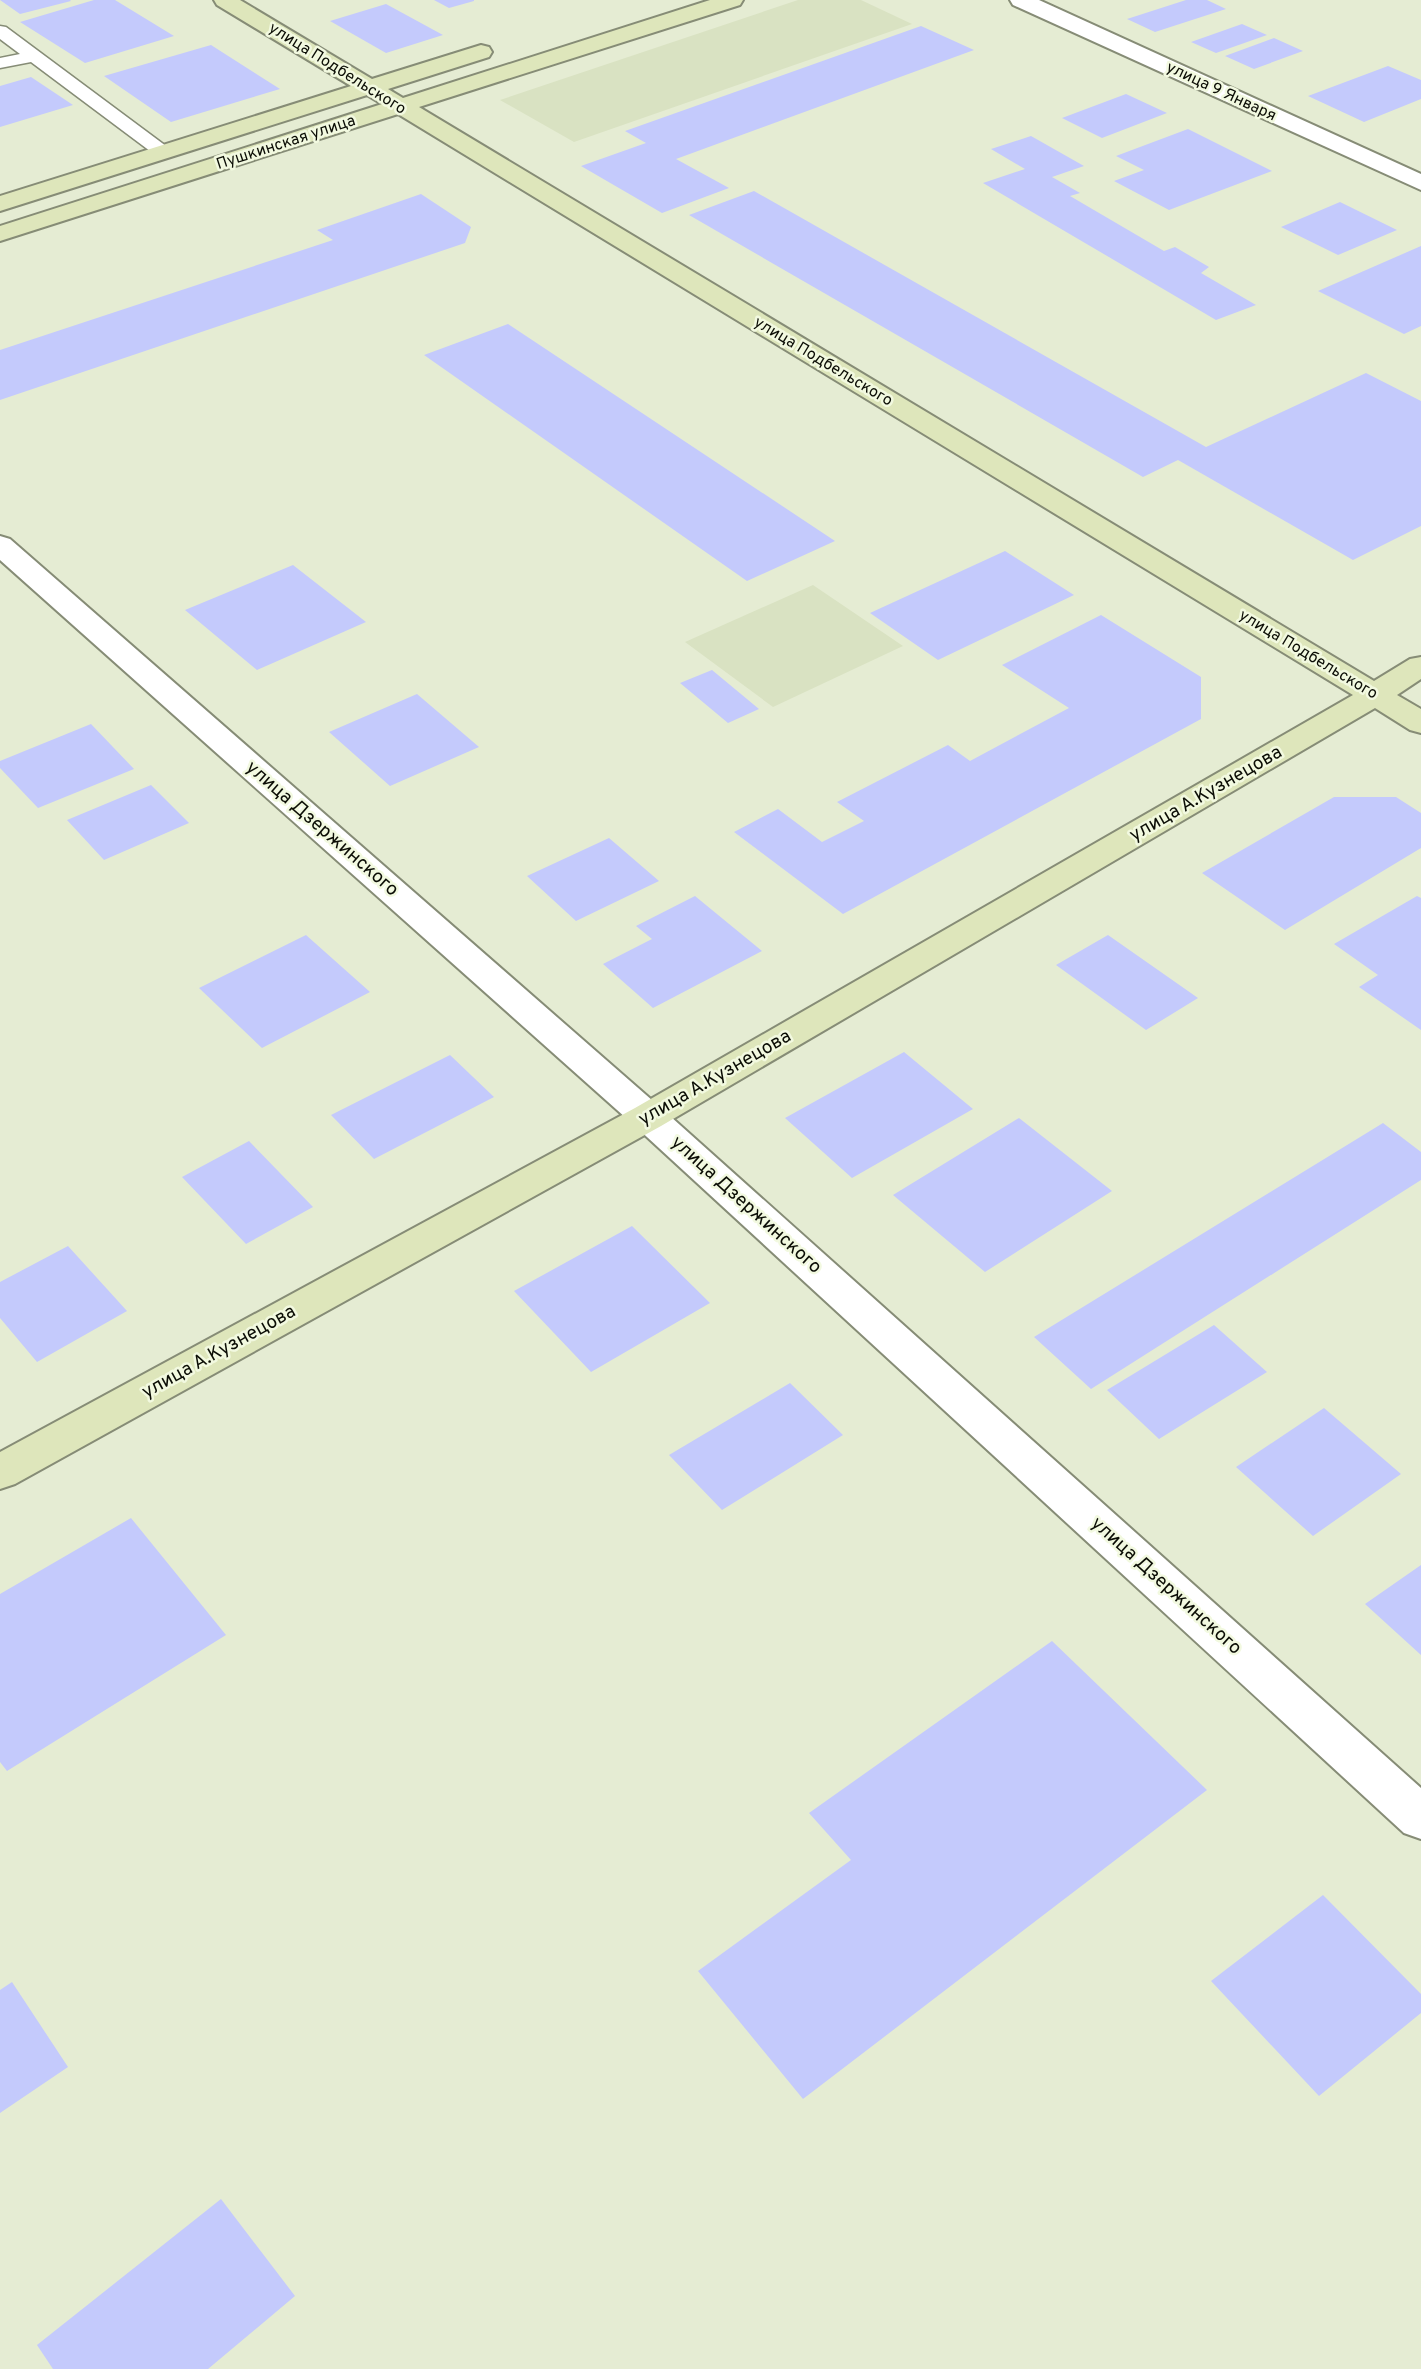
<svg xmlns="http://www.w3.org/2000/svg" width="1421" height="2369" viewBox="0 0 1421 2369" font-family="Overpass,sans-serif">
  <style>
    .built { fill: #d9e2c2 }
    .building { fill: #c4cafc }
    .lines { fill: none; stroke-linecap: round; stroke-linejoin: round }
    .service-casing { stroke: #868c76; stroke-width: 3 }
    .minor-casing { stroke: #868c76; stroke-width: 4 }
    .secondary-casing { stroke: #868c76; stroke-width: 4 }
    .service { fill: #fff; fill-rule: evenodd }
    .minor { fill: #fff; fill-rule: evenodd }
    .secondary { fill: #dee6bb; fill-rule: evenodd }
    .labels { text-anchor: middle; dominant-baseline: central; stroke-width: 5; stroke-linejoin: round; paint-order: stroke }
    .far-street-label { font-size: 16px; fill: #0b0d05; stroke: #f2f9e0 }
    .street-label { font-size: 19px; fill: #0b0d05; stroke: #f2f9e0 }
  </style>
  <rect width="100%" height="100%" fill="#e5ecd3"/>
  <path class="built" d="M798,0H861L912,24L574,142L500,100Z
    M813,585L903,646L773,707L685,642Z"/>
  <path class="building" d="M0,0H70L71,1L20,14Z
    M94,0H115L174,36L85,63L20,22Z
    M434,0H474V1L449,8Z
    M1186,0H1207L1226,9L1155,32L1127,19Z
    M386,4L443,35L386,53L330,21Z
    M1242,24L1267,35L1216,53L1191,42Z
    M921,26L974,50L676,159L729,188L662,213L581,166L646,143L625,131Z
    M1274,38L1303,51L1254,69L1225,56Z
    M211,45L280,89L171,122L104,76Z
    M1388,66L1421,80V99L1364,122L1308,96Z
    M31,77L73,105L0,127V86Z
    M1126,94L1167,113L1102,138L1062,118Z
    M1188,129L1272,171L1169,210L1114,181L1144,170L1116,156Z
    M1031,136L1084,166L1052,177L1080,193L1070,196L1164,251L1175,247L1209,267L1201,273L1256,305L1216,320L983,183L1025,169L991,149Z
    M754,191L1206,447L1366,373L1421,401V526L1353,560L1178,460L1143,477L689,215Z
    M421,194L471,227L465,243L0,400V350L333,240L317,230Z
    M1340,202L1397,230L1338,255L1281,227Z
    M1421,246V326L1404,334L1318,291Z
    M508,324L835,541L747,581L424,355Z
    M1005,551L1074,595L938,660L870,613Z
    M293,565L366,622L257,670L185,610Z
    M1101,615L1201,677V719L843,914L734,832L778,809L822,842L864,821L837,802L948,745L970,761L1069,708L1002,665Z
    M712,670L759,709L728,723L680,683Z
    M417,694L479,747L390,786L329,732Z
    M91,724L134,769L38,808L0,768V761Z
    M151,785L189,823L104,860L67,820Z
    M1334,797H1396L1421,813V848L1285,930L1202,873Z
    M609,838L659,881L576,921L527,876Z
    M695,896L762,951L653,1008L603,964L652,939L636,926Z
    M1417,896L1421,898V1030L1359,987L1378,975L1334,944Z
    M306,935L370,992L262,1048L199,988Z
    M1108,935L1198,998L1146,1030L1056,965Z
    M904,1052L973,1109L852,1178L785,1118Z
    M450,1055L494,1097L374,1159L331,1115Z
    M1019,1118L1112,1191L985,1272L893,1195Z
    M1383,1123L1421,1152V1180L1091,1389L1034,1337Z
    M249,1141L313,1207L246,1244L182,1177Z
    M632,1226L710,1303L591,1372L514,1291Z
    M68,1246L127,1311L37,1362L0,1318V1282Z
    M1214,1325L1267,1372L1159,1439L1107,1390Z
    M790,1383L843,1435L722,1510L669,1455Z
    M1324,1408L1401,1474L1313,1536L1236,1467Z
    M131,1518L226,1635L7,1771L0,1762V1594Z
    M1421,1565V1655L1365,1604Z
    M1052,1641L1207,1790L803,2099L698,1971L851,1860L809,1813Z
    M1323,1895L1421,1994V2013L1319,2096L1211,1981Z
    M12,1982L68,2067L0,2113V1990Z
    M221,2199L295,2296L208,2369H53L37,2345Z"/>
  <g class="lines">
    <defs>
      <path id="service" d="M0,26L6,27L170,149L173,153L170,157H158L31,62L0,68V58L20,54L0,39Z"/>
      <path id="minor" d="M1010,0H1039L1421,174V190L1013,5Z
        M0,536L10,539L661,1108L1421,1788V1839L1404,1833L635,1126L0,560Z"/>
      <path id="secondary" d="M214,0H240L372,79L481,45L489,47L492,52L489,57L388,89L403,98L710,0H743L740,5L419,107L1374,681L1410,659L1421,657V679L1397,695L1421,709V733L1410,730L1375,708L661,1126L15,1484L0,1489V1452L635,1108L1353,695L398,114L0,241V226L382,104L367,95L0,211V196L351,86L217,5Z"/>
    </defs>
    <use href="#service" class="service-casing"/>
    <use href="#minor" class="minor-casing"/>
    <use href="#secondary" class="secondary-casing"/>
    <use href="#service" class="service"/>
    <use href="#minor" class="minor"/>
    <use href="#secondary" class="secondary"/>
  </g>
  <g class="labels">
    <g class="far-street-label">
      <text transform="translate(337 69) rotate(32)">улица Подбельского</text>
      <text transform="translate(1221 92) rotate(25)">улица 9 Января</text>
      <text transform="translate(286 143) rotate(-18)">Пушкинская улица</text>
      <text transform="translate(823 362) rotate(31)">улица Подбельского</text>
      <text transform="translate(1308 655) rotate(31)">улица Подбельского</text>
    </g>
    <g class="street-label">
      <text transform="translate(1206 794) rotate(-30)">улица А.Кузнецова</text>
      <text transform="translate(322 829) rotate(41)">улица Дзержинского</text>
      <text transform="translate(715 1078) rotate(-30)">улица А.Кузнецова</text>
      <text transform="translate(746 1205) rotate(42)">улица Дзержинского</text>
      <text transform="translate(219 1352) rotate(-29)">улица А.Кузнецова</text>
      <text transform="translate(1166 1586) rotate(42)">улица Дзержинского</text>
    </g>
  </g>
</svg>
